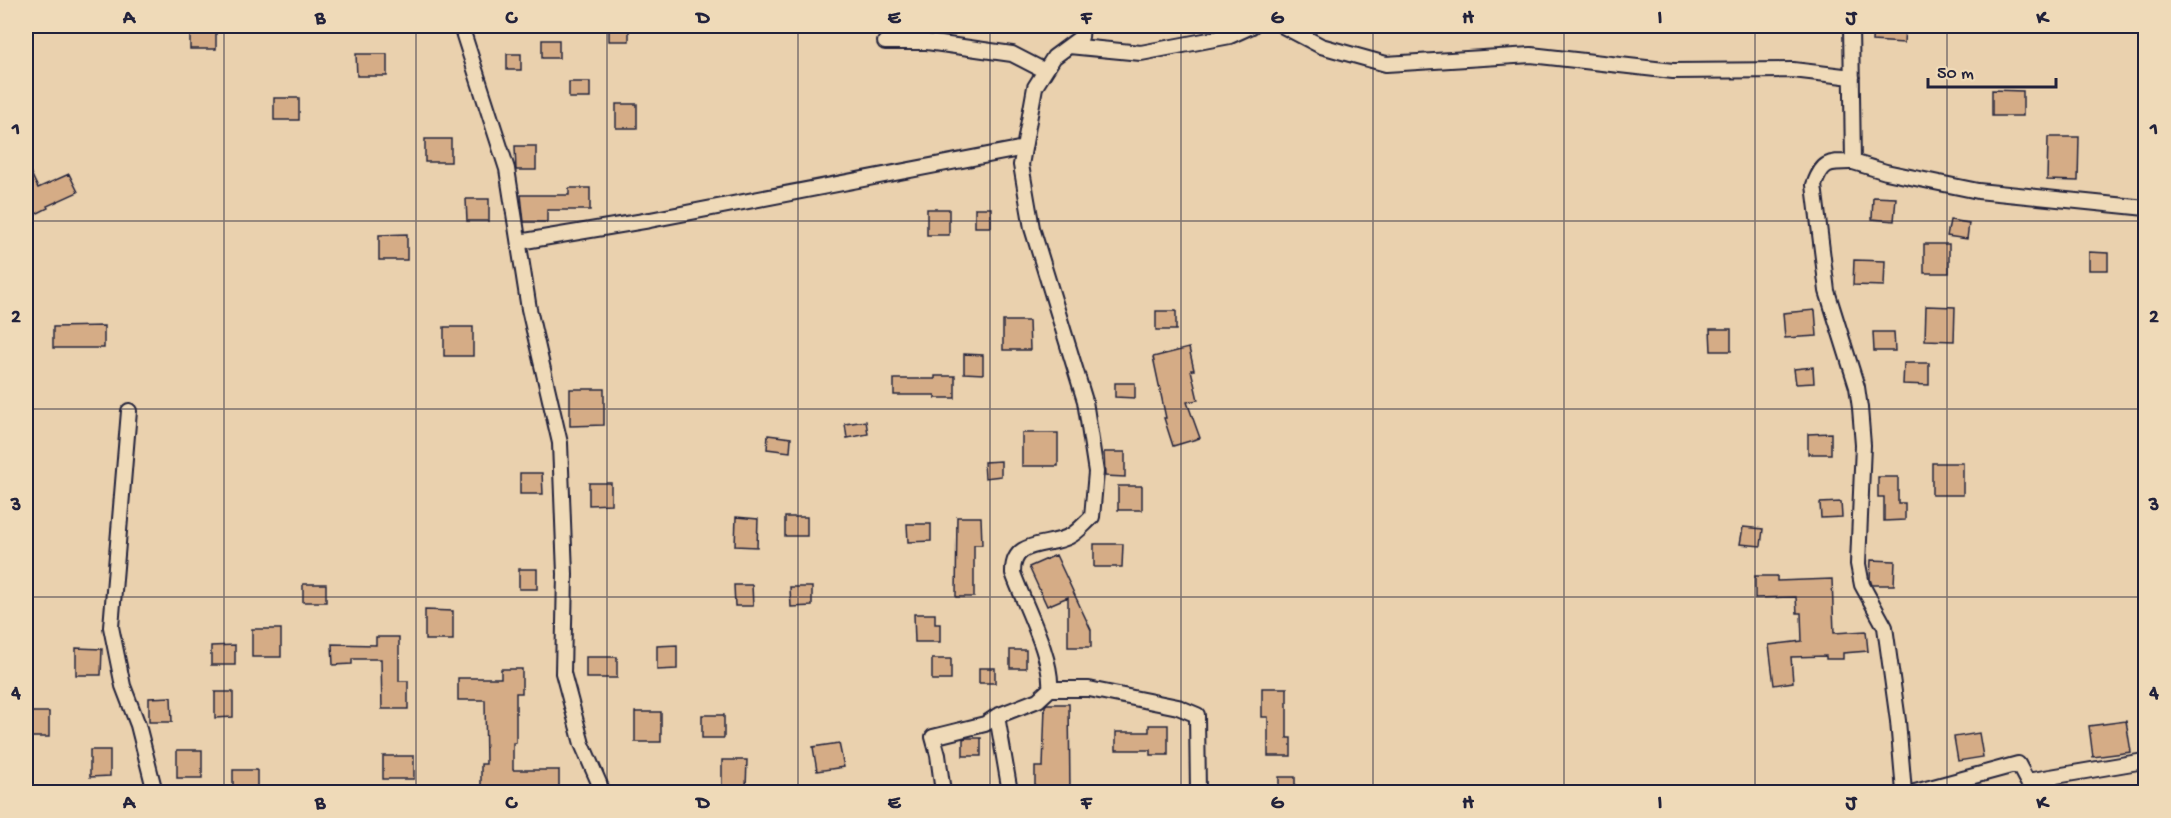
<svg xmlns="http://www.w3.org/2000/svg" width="2171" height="818" viewBox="0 0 2171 818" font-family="'Gochi Hand',sans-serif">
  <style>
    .building { fill: #d5ac86; stroke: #22223b; stroke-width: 1.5 }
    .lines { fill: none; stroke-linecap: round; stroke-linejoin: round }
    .street-casing { stroke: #22223b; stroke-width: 18 }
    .street { stroke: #efdab8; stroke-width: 14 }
    .grid { fill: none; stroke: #22223b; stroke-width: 1.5; stroke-opacity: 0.55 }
    .neatline { fill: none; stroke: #22223b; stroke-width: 2 }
    .grid-label { font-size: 20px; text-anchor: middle; font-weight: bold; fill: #22223b }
  </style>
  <rect width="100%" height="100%" fill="#ead1ae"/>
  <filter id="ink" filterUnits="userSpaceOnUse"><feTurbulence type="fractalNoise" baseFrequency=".0167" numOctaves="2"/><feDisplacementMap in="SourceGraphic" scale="12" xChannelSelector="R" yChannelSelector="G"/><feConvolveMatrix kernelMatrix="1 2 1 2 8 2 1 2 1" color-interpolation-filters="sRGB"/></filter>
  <g filter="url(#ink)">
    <path class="building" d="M190,26H216V49H190Z
      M609,26H629V41H609Z
      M1873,26H1905L1904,43L1872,41Z
      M542,40H559V58H542Z
      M356,54H387V76H357Z
      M507,54H521V70H507Z
      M569,82H590V98H569Z
      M1992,90L2023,91V116H1992Z
      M274,98H299V120H274Z
      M616,104H637V128H616Z
      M2048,137H2079L2078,181L2047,180Z
      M425,139H451V162H425Z
      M515,146H536V170H516Z
      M26,163L38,188L69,174L78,192L47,206L48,208L26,219Z
      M569,188H590V210H547V222H524L521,195H569Z
      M1873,197L1896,198L1894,221L1872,219Z
      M466,199H489V221H467Z
      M975,208H991V227H975Z
      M927,209H949V235H927Z
      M1950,220L1969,223L1967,239L1947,236Z
      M407,234V260H379V235Z
      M1924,244H1949V273H1924Z
      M2089,252L2108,253V270H2089Z
      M1854,260L1885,261L1884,286L1853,285Z
      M1926,306L1955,307L1954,341L1925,340Z
      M1815,310L1817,336L1785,338L1783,313Z
      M1156,311H1176V330H1156Z
      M1003,321H1029L1030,350H1003Z
      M104,326V348H53V327Z
      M444,327H473V356H444Z
      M1710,329H1731V351H1711Z
      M1873,332H1894L1895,351H1874Z
      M1189,348L1194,370H1191L1198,400L1187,402L1200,438L1173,446L1164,418H1166L1153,357Z
      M964,354L983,355V374L964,373Z
      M1904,363H1929V385L1903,384Z
      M1813,367L1814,383L1796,384L1794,369Z
      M935,376H955V398H935V395H894V379H935Z
      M1115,383H1135V398L1115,397Z
      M570,389H604V425L570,426Z
      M866,421L868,434L847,438L845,424Z
      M1022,433H1058V466H1022Z
      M1831,433V454H1808V434Z
      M768,435L791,438L790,452L767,449Z
      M1104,452H1125V477L1105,476Z
      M1001,461V476L985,478L984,462Z
      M1932,463H1963V495H1932Z
      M520,473H542L543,494H520Z
      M1878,477H1898V503H1905V520L1884,521V497H1878Z
      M589,483H611V504L589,505Z
      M1118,486H1142V510H1118Z
      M1841,502L1842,517L1821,518L1820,503Z
      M736,517L758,519L757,547L735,546Z
      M785,517H807V536H785Z
      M957,517H981L982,545H974V597H956Z
      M907,524H931V541L908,542Z
      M1743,527L1763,529L1761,546L1740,544Z
      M1094,544H1123L1122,567H1094Z
      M1056,555L1091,630V647H1068V597L1047,606L1029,567Z
      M1871,560L1895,561L1894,585H1872L1870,579Z
      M519,569H537V589H519Z
      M1755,576H1777V581L1832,579L1834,633L1866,631L1868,651L1843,653V659H1826V656L1791,657L1793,682L1774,685L1769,645L1802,641L1801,613H1797L1796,597L1755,598Z
      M303,584H326V602H303Z
      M734,585H752L753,606H735Z
      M790,587H812V606L791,607Z
      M425,610L453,611V640H425Z
      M914,614H935V624H940V642H915Z
      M252,629H281V657H252Z
      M376,637H399V681H408V709H382L381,659H352V664L333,665L332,644L376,645Z
      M235,645V665H211V646Z
      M677,645V669L657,670V646Z
      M76,648L102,649L101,675H76Z
      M1010,650H1026V668H1010Z
      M586,657H617V678H586Z
      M932,659H951V680H932Z
      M979,668H995V683H979Z
      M501,669H522V693H516V743H513V770H559V792H481V764H486L485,700H458V678H501Z
      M1262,688H1287V738H1291V756H1268V717H1262Z
      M215,692H233V717L215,718Z
      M171,697L172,722H149V698Z
      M1047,704H1069L1070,791H1035V767H1043L1045,706Z
      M27,712H49V737H27Z
      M635,712H661V742H635Z
      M702,715H724V738H702Z
      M2126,721L2131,752L2093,757L2089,726Z
      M1149,725H1168V755H1150V750H1116V732H1149Z
      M1979,733L1983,757L1958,761L1954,737Z
      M966,738H981V756H963V739Z
      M839,743L844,767L817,771L813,747Z
      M90,750H110V776L90,777Z
      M177,750H202V778H177Z
      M383,756H414V779H383Z
      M722,760H747L746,787H722Z
      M233,770H257V791H233Z
      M1279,777H1295V792H1279Z"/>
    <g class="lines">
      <defs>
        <path id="street" d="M461,26L507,169L529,309L560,443L565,574L563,673L582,744L603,792
          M1283,26L1321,46L1386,64L1531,55L1673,71L1793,70L1852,77
          M1851,26L1853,162C1828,162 1823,161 1814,185L1827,291L1857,387L1860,408L1863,445L1858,564L1862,585L1885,627L1898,721L1904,792
          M885,42H927L1012,54L1045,71
          M1069,46L1141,53L1230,36L1252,26
          M1853,162L1886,172L1978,191L2146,208
          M519,242L650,220L1024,148
          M129,411L111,627L123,686L138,725L155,792
          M1050,689H1089L1178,707L1197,715L1198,792
          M997,716L1010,792
          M943,792L938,755L933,737L985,724L997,716L1038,700L1050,689C1053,658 1024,604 1013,573C1012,538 1048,548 1070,536C1078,532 1085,523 1092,517L1096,472L1085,401L1032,228L1021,165L1035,87L1054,57L1081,37L1082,26
          M1915,792L2018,764L2027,781L2144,761L2146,765"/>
      </defs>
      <use href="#street" class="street-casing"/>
      <use href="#street" class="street"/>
    </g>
  </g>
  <path class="grid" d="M224,26V792M416,26V792M607,26V792M798,26V792M990,26V792M1181,26V792M1373,26V792M1564,26V792M1755,26V792M1947,26V792M26,221H2146M26,409H2146M26,597H2146"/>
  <rect width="2171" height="818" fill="none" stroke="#efdab8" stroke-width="66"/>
  <path d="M1928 78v9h128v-9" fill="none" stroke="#22223b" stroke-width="3"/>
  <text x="1937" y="78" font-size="18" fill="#22223b" stroke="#efdab8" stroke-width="4.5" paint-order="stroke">50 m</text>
  <rect x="33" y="33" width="2105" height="752" class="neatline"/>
  <g class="grid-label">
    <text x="129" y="23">A</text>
    <text x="320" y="23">B</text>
    <text x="511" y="23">C</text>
    <text x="703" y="23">D</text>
    <text x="894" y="23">E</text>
    <text x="1086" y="23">F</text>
    <text x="1277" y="23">G</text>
    <text x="1468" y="23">H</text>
    <text x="1660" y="23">I</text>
    <text x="1851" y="23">J</text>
    <text x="2042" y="23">K</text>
    <text x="16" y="134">1</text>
    <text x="2154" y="134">1</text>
    <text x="16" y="322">2</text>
    <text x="2154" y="322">2</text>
    <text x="16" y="510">3</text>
    <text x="2154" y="510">3</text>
    <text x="16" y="698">4</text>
    <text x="2154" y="698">4</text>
    <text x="129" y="808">A</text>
    <text x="320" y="808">B</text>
    <text x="511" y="808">C</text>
    <text x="703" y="808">D</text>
    <text x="894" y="808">E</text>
    <text x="1086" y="808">F</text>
    <text x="1277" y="808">G</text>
    <text x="1468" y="808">H</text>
    <text x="1660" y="808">I</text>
    <text x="1851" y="808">J</text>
    <text x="2042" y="808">K</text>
  </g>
</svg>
